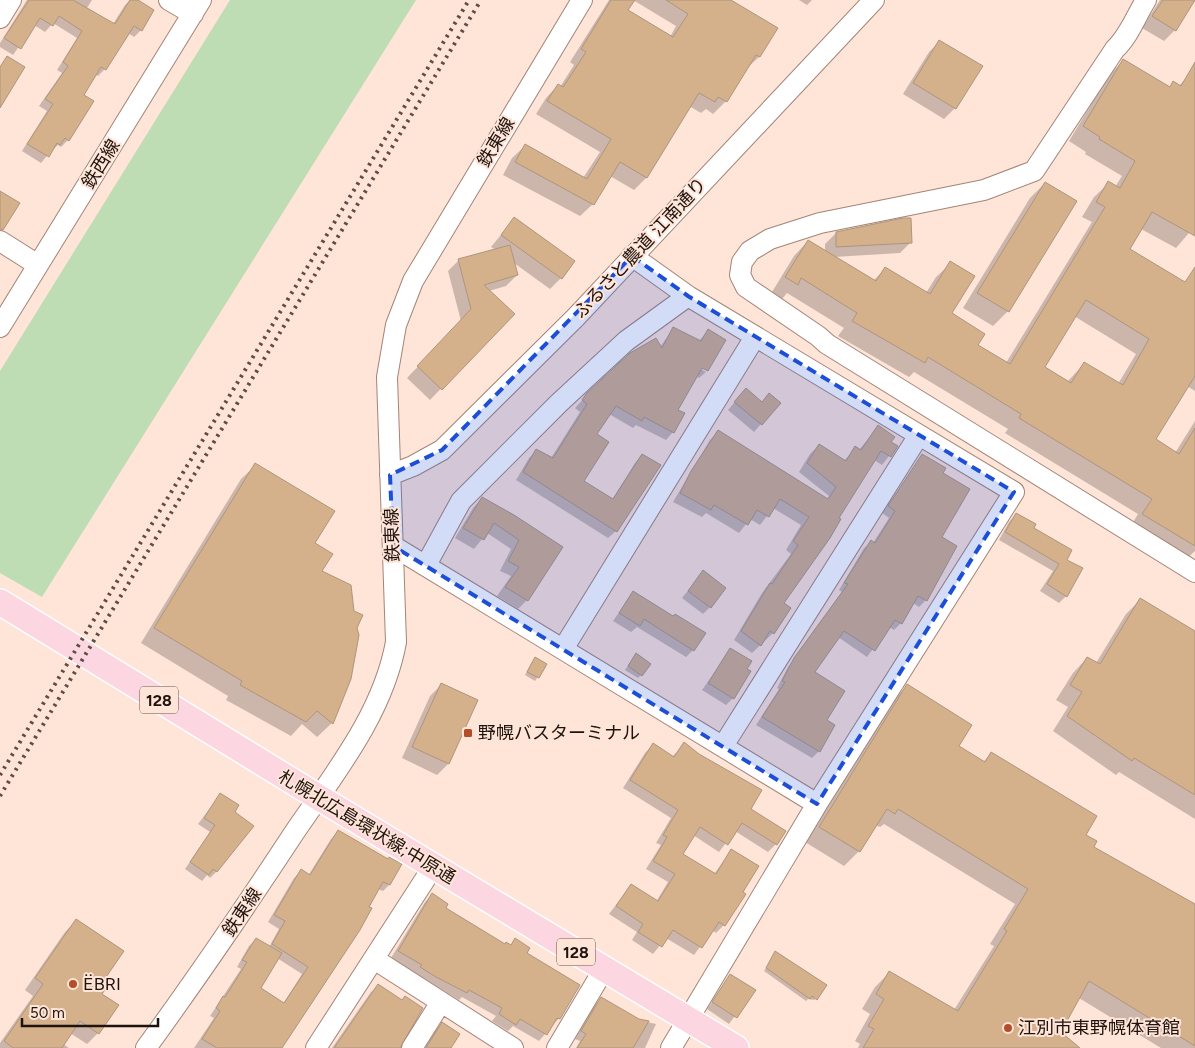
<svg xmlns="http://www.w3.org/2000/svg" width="1195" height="1048" viewBox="0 0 1195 1048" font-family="Figtree,'Noto Sans JP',sans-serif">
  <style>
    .green { fill: #beddb5 }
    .shadow { fill: #0003; fill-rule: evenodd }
    .building { fill: #d4b08b; stroke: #ac967e; fill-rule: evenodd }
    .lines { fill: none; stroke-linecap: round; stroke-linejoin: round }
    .minor-casing { stroke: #a38577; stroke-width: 22 }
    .major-casing { stroke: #fff; stroke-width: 28 }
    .minor { stroke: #fff; stroke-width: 20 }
    .major { stroke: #fcd6e0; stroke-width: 25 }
    .rail { stroke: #5d4d46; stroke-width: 4; stroke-dasharray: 2.5 5; stroke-linecap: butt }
    .marked { fill: #1d4ed8; fill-opacity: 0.2; stroke: #1d4ed8; stroke-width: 4; stroke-dasharray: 10 6; stroke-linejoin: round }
    .poi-dot { fill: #b44d29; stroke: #ffe4d8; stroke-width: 2 }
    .labels { text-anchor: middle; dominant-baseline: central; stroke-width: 4; stroke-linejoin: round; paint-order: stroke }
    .shield { fill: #ffe4d8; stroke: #62524a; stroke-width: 1 }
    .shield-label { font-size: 16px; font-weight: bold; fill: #1e130d }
    .street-label { font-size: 18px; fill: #1e130d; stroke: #ffe4d8 }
    .poi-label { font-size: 18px; fill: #1e130d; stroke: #ffe4d8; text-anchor: start }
  </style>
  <rect width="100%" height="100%" fill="#ffe4d8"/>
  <path class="green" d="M230,0H416L42,597L0,573V371Z"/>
  <path class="shadow" d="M27,0H92L87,8L113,24L125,5L130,0H135L141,30L134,37L128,33L105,69L98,76L95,74L82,95L68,140L61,147L58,145L51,151L41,163L22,151L47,111L39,106L62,73L57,70L77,38L53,23L45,32L34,25L13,55L0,47V43Z
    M609,0H633L627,11L670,37L676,26L633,0H728L776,29L759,57L746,69L726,101L713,114L706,109L701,113L689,106L646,178L634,190L610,176L593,204L580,216L503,175L512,158L525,146L583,178L600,152L536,114L546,98L558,85L560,87L574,65L570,62Z
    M799,0H812L807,5Z
    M1160,0H1194L1175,30L1164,41L1142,28Z
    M940,41L955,108L944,119L903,94L929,52Z
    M1124,60L1169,88L1173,83L1179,86L1187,77L1195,82V226L1176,248L1141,229L1128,249L1184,283L1191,276L1195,278V391L1187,386L1154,440L1175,453L1195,421V551L1183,562L1129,529L1138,514L1005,433L1008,429L914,372L909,377L838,336L844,328L787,293L782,299L772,292L794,256L808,241L825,252V244L836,233L911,242L900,253L834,257L873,281L885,269L926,293L936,277L951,263L950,314L976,345L1006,363L1092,222L1082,217L1094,197L1109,183L1115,187L1122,176L1085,154L1086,152L1069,141L1109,75ZM1074,316L1136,354L1118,384L1084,364L1067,382L1043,367Z
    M1045,183L1008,311L993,326L963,308L1030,198Z
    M514,219L561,278L550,289L514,263L517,275L506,286L489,291L513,314L430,400L407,378L461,321L448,271L459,260L496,250L491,247Z
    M673,329L698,342L708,331L724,340L707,371V369L696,366L706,372L699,378L696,376L676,410L673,432L666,440L636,425L633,428L609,414L595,434L582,481L612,500L635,463L642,455L616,531L608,538L516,480L529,458L537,450L551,458L580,412L575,408L587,395L660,347Z
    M739,397L762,403H779L754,432L728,410Z
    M878,427L889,442L896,447L882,465L874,460L782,604L773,633L752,653L734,640L762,593L791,554L786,550L801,525L773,508L760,525L750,519L739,533L706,513L702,517L673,502L710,440L718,432L826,500L829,496L799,472L810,454L819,445L844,461L855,448L859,450Z
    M923,456L942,474L940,537L956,547L926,600L919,607L913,603L901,623L894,630L889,627L867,657L838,637L813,672L826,721L819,751L812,758L756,725L779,689L777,688L788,667L842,592L839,590L864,548L871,542L873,543L889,518L882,513Z
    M256,465L313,544L321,571L356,628L332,723L317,737L302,724L291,736L226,700L228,696L141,643L241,479Z
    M482,498L561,547L527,600L518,609L497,596L511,576L500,571L511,549L487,533L474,549L455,538L473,508Z
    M1016,514L1065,560L1066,596L1059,603L1040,591L1053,571L999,540L1009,522Z
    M703,572L710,607L703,614L682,598Z
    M633,592L693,650L686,657L637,627L631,632L613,621Z
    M1141,599L1195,633V819L1119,772L1116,775L1053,731L1068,707L1056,700L1073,673L1087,658L1096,663L1126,614Z
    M731,650L733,698L726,705L702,690Z
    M633,658L641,675L638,678L625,670Z
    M532,662L546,665L535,681L525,675Z
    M441,685L448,764L437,775L402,758L430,696Z
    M907,686L957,746L983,762L992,753L1084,835L1092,847L1195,906V1048H1161L1079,998L1060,1033L1067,1048H858L860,1044L855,1041L870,1014L862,1009L875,987L890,972L954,1010L994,946L990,944L1015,904L884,824L880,827L875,825L859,851L844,866L805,842L892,701Z
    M684,744L749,810L776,844L768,852L735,831L719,852L693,835L682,854L714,874L731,851L741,893L744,895L724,925L716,933L712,930L694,955L666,938L653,954L632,940L637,932L609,914L631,885L656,902L668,882L646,869L661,845L656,843L671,818L623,788L645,753L653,745L672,757Z
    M220,795L217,871L210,878L207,875L202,881L185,869L210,832L198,824Z
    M338,832L389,885L383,891L378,889L359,929L310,1006L278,1048H194L214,1018L210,1016L241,969L237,967L249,946L256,939L269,947L279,929L268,922L294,878L301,871L308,876L331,839ZM277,958L302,974L283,1004L259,989Z
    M432,895L444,908L505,945L510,946L516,940L525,953L559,1018L539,1041L513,1026L508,1031L492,1021L496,1016L462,997L459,1000L391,958L425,902Z
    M76,921L101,983L98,1033L87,1044L70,1033L63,1044L69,1048H0V1043L33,996L25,990L65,932Z
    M775,953L818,996L814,1000L808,999L806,1001L764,971Z
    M730,976L754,990L729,1024L707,1009Z
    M378,986L394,1048H332L371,992Z
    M601,999L638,1020L656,1024L645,1048H576L580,1041L575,1039L594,1006Z
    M442,1024L449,1048H425L435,1031Z"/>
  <path class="building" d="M29,0H73L115,24L130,0H138L154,10L142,31L134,26L106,70L101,67L84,95L94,101L69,141L65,138L60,145L57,143L49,157L27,144L53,104L45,99L68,66L63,62L82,31L59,16L53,26L40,18L21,49L4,38Z
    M611,0H635L628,10L673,37L688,14L666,0H731L778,28L760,57L756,55L727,102L718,97L715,102L699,93L647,178L620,162L594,205L515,162L525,144L587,179L611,139L547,101L558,84L563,87L586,52L581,49Z
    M1163,0H1195L1176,31L1152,16Z
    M939,40L983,66L956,109L913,83Z
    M7,56L25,67L0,108V67Z
    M1123,59L1170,87L1173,81L1181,86L1195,62V236L1152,212L1130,249L1185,282L1195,267V376L1156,439L1179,454L1195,428V546L1142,514L1152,499L1019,418L1021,414L928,357L925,363L852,321L857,313L801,278L798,285L785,277L808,240L876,281L885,267L930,294L950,261L975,276L952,313L985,334L978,345L1010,364L1105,207L1096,202L1108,181L1120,188L1135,161L1099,139L1100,137L1083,126ZM1086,300L1149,339L1123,385L1084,362L1071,383L1045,367Z
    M1045,182L1077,201L1009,312L977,293Z
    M0,191L20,203L3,230L0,229Z
    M514,217L575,261L562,279L501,235Z
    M903,218H911L912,243L836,247V232Z
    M510,245L518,275L484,285L515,314L442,390L417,366L471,309L458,259Z
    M673,327L701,341L708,329L726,340L708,371L702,368L678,410L685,413L674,433L644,417L642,421L616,406L597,434L609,442L584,481L613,499L642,454L661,465L617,532L523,472L536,449L553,458L587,404L582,400L586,394L630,353L656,338L662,348Z
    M746,388L762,402L769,393L781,403L762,425L734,402Z
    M878,425L895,437L891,442L898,446L891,457L881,451L839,518L841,519L830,538L784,603L791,608L774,634L770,631L761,646L741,631L770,583L772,584L798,545L793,541L809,517L780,499L769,517L757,510L748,525L714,505L711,510L680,493L691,471L718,430L828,499L836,487L807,463L819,444L846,461L855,446L861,450Z
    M922,454L946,468L943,473L970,489L942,537L957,546L927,601L918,596L902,624L895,620L875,651L844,631L815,672L845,691L827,720L835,725L820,752L762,717L785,682L782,681L794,658L848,584L844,583L871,540L875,543L895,511L888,506Z
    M255,463L335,511L315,543L333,554L322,571L351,585L354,611L363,615L357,628L359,635L351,679L333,724L317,711L306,722L240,685L242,681L154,628Z
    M482,497L514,515L563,547L528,601L505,587L519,567L508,561L519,540L494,523L484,540L463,528Z
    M1016,513L1036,524L1034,528L1072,550L1067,560L1083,568L1067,597L1047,584L1059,564L1005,532Z
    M703,570L726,588L711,608L688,591Z
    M633,591L673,616L675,614L706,633L694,651L644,619L640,626L619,613Z
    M1140,598L1195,631V795L1134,758L1132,761L1067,716L1082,692L1070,685L1087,657L1100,664Z
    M730,648L752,661L747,669L751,671L734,699L708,683Z
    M636,653L651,664L642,676L628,666Z
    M535,657L547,664L539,678L527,672Z
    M441,683L478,700L449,764L412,747Z
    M907,684L972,725L959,746L985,762L991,752L1097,816L1086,835L1097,841L1094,847L1195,904V1046L1089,981L1061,1032L1080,1048H863L874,1029L868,1026L884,999L876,994L889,971L958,1011L1007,931L1004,929L1028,889L898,809L895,814L887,809L860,852L819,827Z
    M684,742L699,754L762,790L751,809L786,831L777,845L742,823L728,845L700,827L683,854L716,874L731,849L759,866L743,892L746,894L725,926L719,922L702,948L673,930L662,947L638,932L643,924L616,906L631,884L658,901L675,874L653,861L667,837L663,835L678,810L630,780L653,743L674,757Z
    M220,793L239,805L235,812L254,826L217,872L213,869L209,875L190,862L215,825L204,818Z
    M338,830L388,859L389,857L402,864L390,885L383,882L369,907L372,908L360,930L282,1048H217L202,1039L220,1011L216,1008L223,996L225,997L247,962L242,960L256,938L282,953L261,988L284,1003L308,967L272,944L285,921L274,915L301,869L310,875Z
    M432,893L448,904L446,908L505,944L506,942L511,945L515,938L530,948L527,953L580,985L560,1019L557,1018L547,1035L520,1019L516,1025L499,1014L502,1008L469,990L467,993L436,977L420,967L422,965L398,951Z
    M76,919L124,951L102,983L107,987L102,994L119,1005L99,1034L80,1021L62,1048H13L4,1041L43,984L35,978Z
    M775,951L827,985L817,1000L812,996L810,999L766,968Z
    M730,974L756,990L737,1018L712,1002Z
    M378,984L402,1000L405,996L423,1008L400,1048H334Z
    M601,997L639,1019L649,1021L633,1048H577L586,1034L581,1031Z
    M442,1022L460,1034L451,1048H426Z"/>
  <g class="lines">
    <defs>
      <path id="minor" d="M169,0L193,14
        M1146,0C1136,16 1129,36 1115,49L1034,171L984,190L820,223L770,239L750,251L742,262L740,275L746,287L818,336L827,344L1195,572
        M0,18L11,0
        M0,241L38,265
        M632,256L688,296L1014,492L817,804L671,1048
        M0,327L201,0
        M390,475L413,466L442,450L576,317L874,0
        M393,546L817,804
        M426,565L461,501L559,403L626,341L688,296
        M563,649L755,337
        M723,746L919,435
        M374,959L513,1048
        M146,1048C197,978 246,906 294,833C334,774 383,714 396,642L387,377L396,325L413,281L582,0
        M316,1048L433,867
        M412,1048L441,1002
        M557,1048L604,969"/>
      <path id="major" d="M0,602L318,797L736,1048"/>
    </defs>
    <use href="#minor" class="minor-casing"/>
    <use href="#major" class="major-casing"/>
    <use href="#minor" class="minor"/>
    <use href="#major" class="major"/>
    <path class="rail" d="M0,775L469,0
      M0,796L481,0"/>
  </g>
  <path class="marked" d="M632,256L688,296L1014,492L817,804L393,546L390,475L442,450Z"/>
  <g class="poi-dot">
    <rect x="463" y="728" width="10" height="10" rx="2.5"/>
    <circle cx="73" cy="984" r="5"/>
    <circle cx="1008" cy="1028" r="5"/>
  </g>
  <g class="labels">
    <g class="shield">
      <rect x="140" y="686.5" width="38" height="27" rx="4"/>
      <rect x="557" y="938.5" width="38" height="27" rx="4"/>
    </g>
    <g class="shield-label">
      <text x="159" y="700">128</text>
      <text x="576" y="952">128</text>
    </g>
    <g class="street-label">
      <text transform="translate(496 142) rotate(-59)">鉄東線</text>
      <text transform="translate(101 164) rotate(-58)">鉄西線</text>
      <text transform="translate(640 248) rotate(-47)">ふるさと農道 江南通り</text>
      <text transform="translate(392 535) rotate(-92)">鉄東線</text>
      <text transform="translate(367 827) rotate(31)">札幌北広島環状線;中原通</text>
      <text transform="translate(242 912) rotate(-56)">鉄東線</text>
    </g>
    <g class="poi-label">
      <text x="478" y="733">野幌バスターミナル</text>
      <text x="83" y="984">ËBRI</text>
      <text x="1018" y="1028">江別市東野幌体育館</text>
    </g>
  </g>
  <path d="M22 1018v8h136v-8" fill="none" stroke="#1e130d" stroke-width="2.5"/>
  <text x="30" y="1018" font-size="15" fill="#1e130d" stroke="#ffe4d8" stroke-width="4" paint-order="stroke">50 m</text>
</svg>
